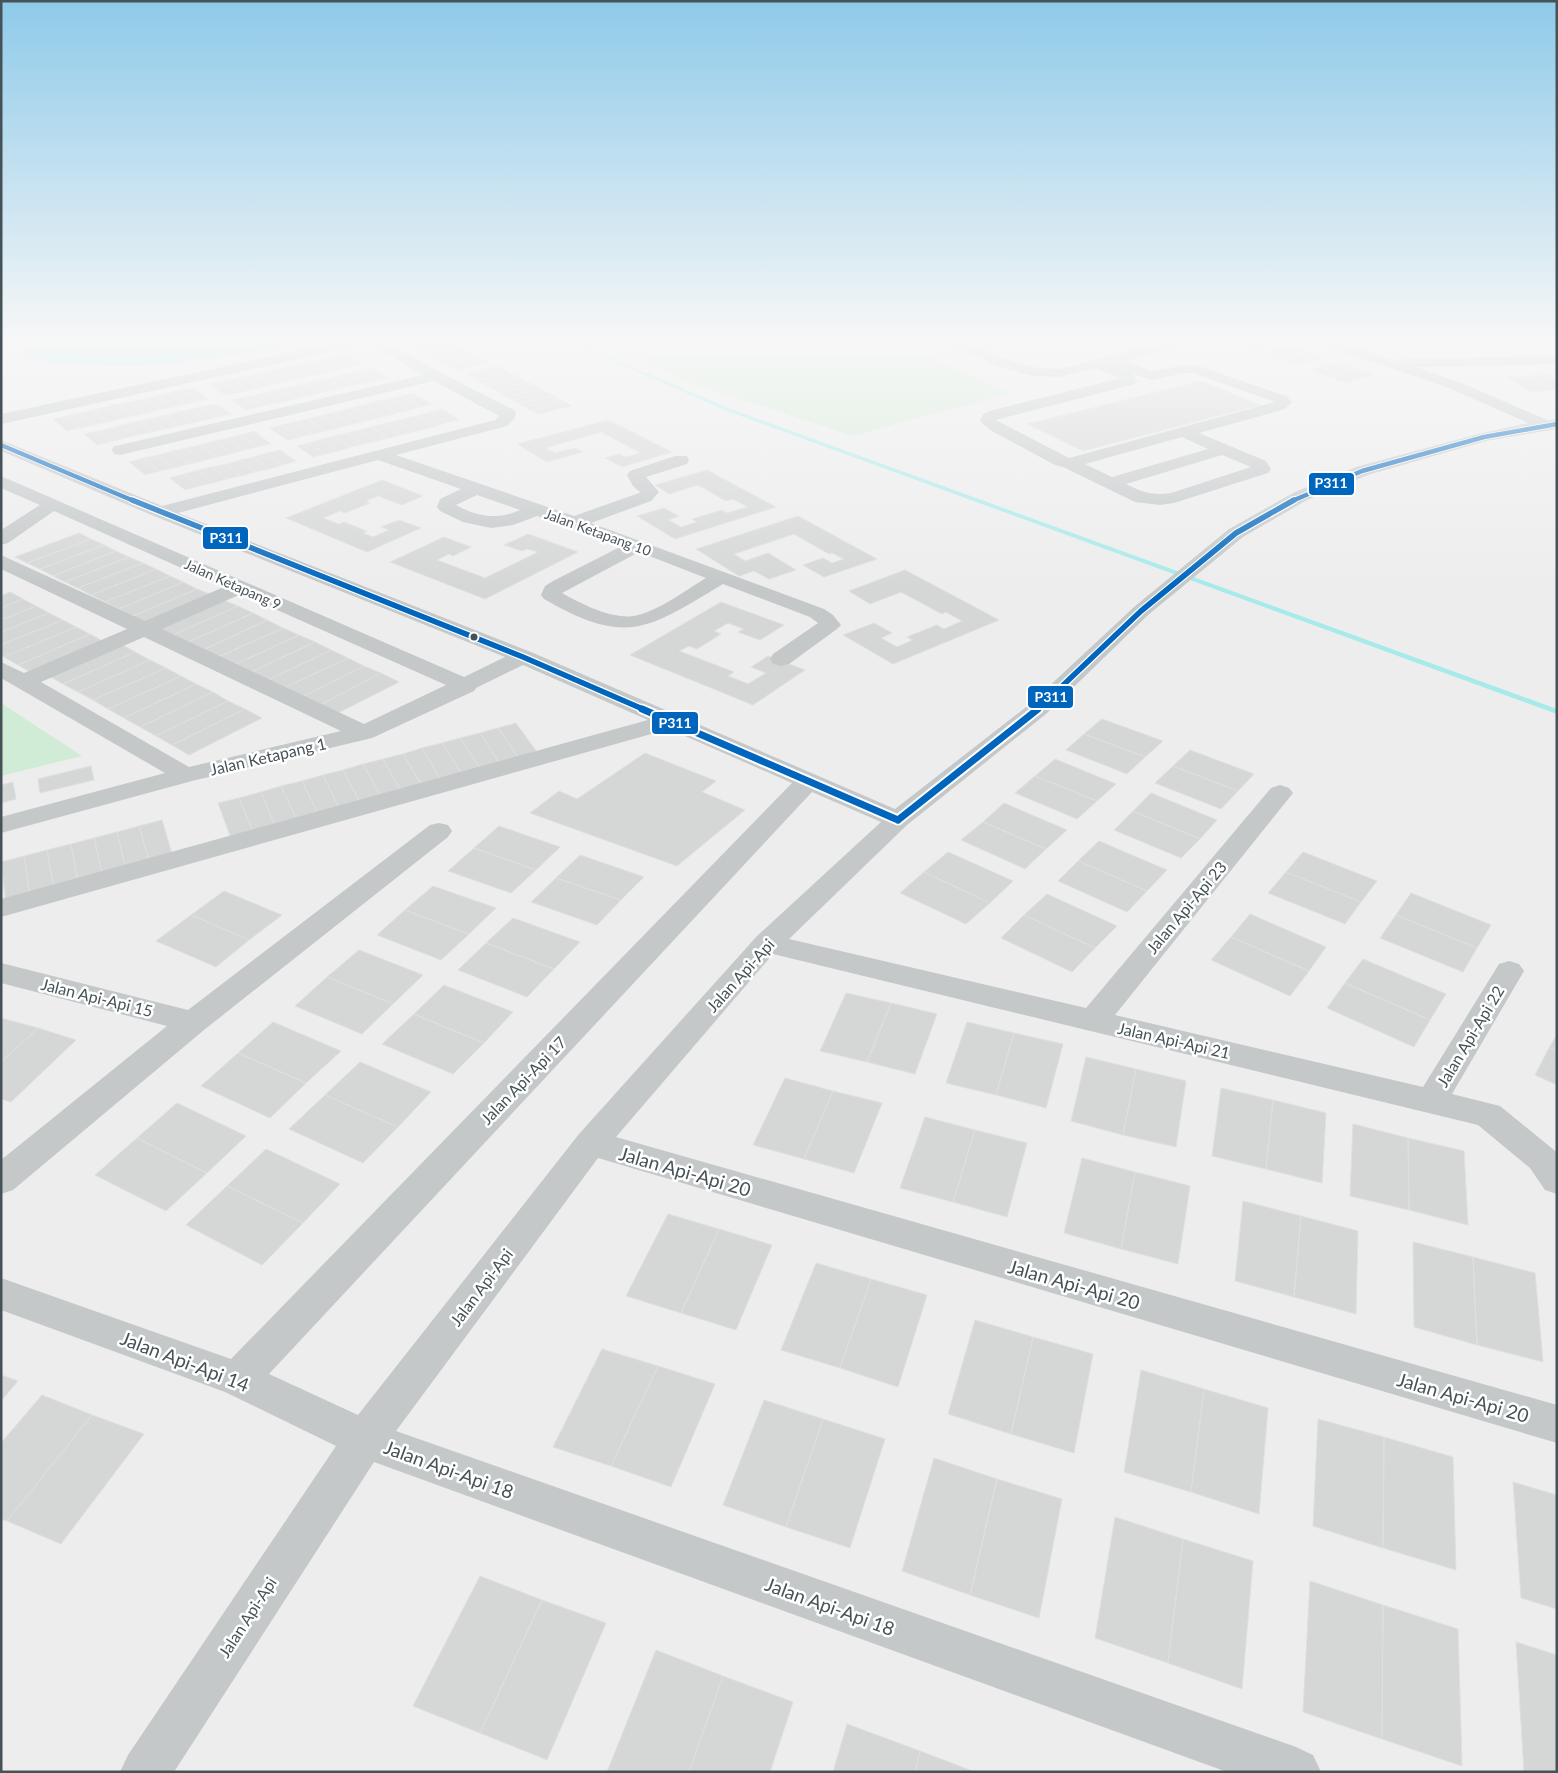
<svg xmlns="http://www.w3.org/2000/svg" width="1558" height="1773" viewBox="0 0 1558 1773" font-family="Lato,sans-serif">
  <style>
    .green { fill: #d1ecd6 }
    .water { fill: #a7eaea }
    .lines { fill: none; stroke-linecap: round; stroke-linejoin: round }
    .stream { fill: #a7eaea; fill-rule: evenodd }
    .building { fill: #d5d6d6; stroke: #dfdfe0 }
    .minor { fill: #c4c8c9; fill-rule: evenodd }
    .bus-1-far2-casing { stroke: #fff; stroke-width: 6 }
    .bus-1-far1-casing { stroke: #fff; stroke-width: 8 }
    .bus-1-casing { stroke: #fff; stroke-width: 11 }
    .bus-1-far2 { stroke: #0065bd; stroke-width: 4.5 }
    .bus-1-far1 { stroke: #0065bd; stroke-width: 5.5 }
    .bus-1 { stroke: #0065bd; stroke-width: 7 }
    .bus-dot { fill: #455359; stroke: #fff; stroke-width: 2 }
    .labels { text-anchor: middle; dominant-baseline: central; stroke-width: 5; stroke-linejoin: round; paint-order: stroke }
    .far-street-label { font-size: 14px; fill: #455359; stroke: #fff }
    .street-label { font-size: 16px; fill: #455359; stroke: #fff }
    .near-street-label { font-size: 19px; fill: #455359; stroke: #fff }
    .line-badge { stroke: #fff; stroke-width: 2 }
    .badge-label { font-size: 14px; text-anchor: middle; font-weight: bold; fill: #fff }
  </style>
  <rect width="100%" height="100%" fill="#eeeded"/>
  <path class="green" d="M599,339H890L1009,393L853,436L680,379Z
    M1,703L82,756L1,776Z"/>
  <path class="water" d="M52,339H318C240,356 163,370 83,364C62,363 42,363 22,357L25,351Z"/>
  <g class="lines">
    <path class="stream" d="M561,339H567L731,409L1557,709V714L727,411Z"/>
  </g>
  <path class="building" d="M412,339H430L408,343L403,341Z
    M430,339H445L413,346L408,343Z
    M445,339L450,342L418,349L413,346Z
    M1223,339H1256L1236,343Z
    M1256,339H1271L1281,342L1253,349L1236,343Z
    M450,342L455,345L423,352L418,349Z
    M455,345L461,348L429,355L423,352Z
    M1291,346L1308,351L1279,359L1262,353Z
    M461,348L466,351L434,358L429,355Z
    M466,351L472,354L439,361L434,358Z
    M1308,351L1325,357L1297,365L1279,359Z
    M345,354L363,364L352,366L335,356Z
    M472,354L477,357L445,364L439,361Z
    M335,356L352,366L341,369L324,359Z
    M477,357L483,359L450,367L445,364Z
    M324,359L341,369L330,371L313,361Z
    M483,359L489,362L456,370L450,367Z
    M313,361L330,371L319,374L302,364Z
    M1338,362L1356,369L1327,376L1309,370Z
    M302,364L319,374L307,376L290,366Z
    M290,366L307,376L296,379L279,369Z
    M498,366L504,369L471,377L465,374Z
    M371,368L387,377L376,380L360,371Z
    M279,369L296,379L284,382L268,371Z
    M504,369L510,373L477,380L471,377Z
    M1356,369L1374,375L1346,383L1327,376Z
    M268,371L284,382L272,384L256,374Z
    M360,371L376,380L364,383L349,373Z
    M349,373L364,383L353,385L338,376Z
    M510,373L516,376L483,384L477,380Z
    M256,374L272,384L261,387L244,376Z
    M1549,375L1557,379V390H1553L1528,376Z
    M244,376L261,387L249,390L233,379Z
    M338,376L353,385L341,388L327,379Z
    M516,376L522,379L488,387L483,384Z
    M1528,376L1553,390L1532,392L1507,377Z
    M233,379L249,390L237,393L221,382Z
    M327,379L341,388L330,391L315,381Z
    M522,379L528,382L494,390L488,387Z
    M315,381L330,391L318,393L303,384Z
    M1201,381L1260,405L1083,451L1027,424Z
    M221,382L237,393L225,395L209,384Z
    M528,382L534,385L501,393L494,390Z
    M303,384L318,393L307,396L292,387Z
    M534,385L540,389L506,397L501,393Z
    M292,387L307,396L295,399L280,389Z
    M193,388L209,399L197,401L181,390Z
    M280,389L295,399L283,402L268,392Z
    M540,389L546,392L513,400L506,397Z
    M181,390L197,401L185,404L169,393Z
    M268,392L283,402L271,404L256,395Z
    M546,392L553,395L519,404L513,400Z
    M169,393L185,404L172,407L156,396Z
    M412,393L432,404L421,407L401,396Z
    M256,395L271,404L258,407L244,397Z
    M553,395L559,399L525,407L519,404Z
    M156,396L172,407L159,410L144,399Z
    M401,396L421,407L409,410L390,399Z
    M244,397L258,407L246,410L232,400Z
    M144,399L159,410L146,413L131,402Z
    M390,399L409,410L398,413L378,401Z
    M559,399L565,402L532,411L525,407Z
    M378,401L398,413L386,416L367,404Z
    M131,402L146,413L133,416L118,404Z
    M565,402L572,406L538,414L532,411Z
    M118,404L133,416L120,419L105,407Z
    M217,404L231,414L218,417L204,406Z
    M367,404L386,416L374,419L355,407Z
    M204,406L218,417L205,420L191,409Z
    M105,407L120,419L107,422L93,410Z
    M355,407L374,419L362,422L343,410Z
    M191,409L205,420L192,423L178,412Z
    M442,409L460,420L448,422L431,412Z
    M93,410L107,422L94,425L79,413Z
    M343,410L362,422L350,425L331,413Z
    M178,412L192,423L179,426L166,415Z
    M431,412L448,422L437,426L419,415Z
    M79,413L94,425L80,428L66,416Z
    M331,413L350,425L338,428L319,416Z
    M166,415L179,426L165,429L152,418Z
    M419,415L437,426L425,429L407,418Z
    M66,416L80,428L67,431L53,419Z
    M319,416L338,428L325,431L307,419Z
    M152,418L165,429L152,432L139,421Z
    M407,418L425,429L413,432L395,421Z
    M307,419L325,431L313,434L294,422Z
    M608,420L672,452L622,467L605,458L619,454L626,457L641,453L601,432L545,448L555,453L575,448L583,452L547,462L517,444Z
    M139,421L152,432L138,435L125,424Z
    M395,421L413,432L401,435L384,424Z
    M294,422L313,434L300,437L282,425Z
    M125,424L138,435L124,438L112,428Z
    M384,424L401,435L389,438L371,427Z
    M282,425L300,437L288,440L269,428Z
    M371,427L389,438L376,441L359,430Z
    M112,428L124,438L111,442L98,431Z
    M359,430L376,441L364,444L347,433Z
    M98,431L111,442L97,445L84,434Z
    M254,431L271,444L258,447L241,435Z
    M347,433L364,444L351,447L334,436Z
    M241,435L258,447L244,450L227,438Z
    M334,436L351,447L338,451L322,439Z
    M227,438L244,450L231,454L214,441Z
    M322,439L338,451L326,454L309,443Z
    M214,441L231,454L217,457L200,445Z
    M309,443L326,454L313,457L297,446Z
    M200,445L217,457L203,461L186,448Z
    M186,448L203,461L188,464L172,451Z
    M280,450L296,461L283,465L267,453Z
    M172,451L188,464L174,468L158,455Z
    M267,453L283,465L269,469L253,457Z
    M158,455L174,468L159,471L144,458Z
    M253,457L269,469L255,472L240,460Z
    M144,458L159,471L145,475L129,462Z
    M240,460L255,472L241,476L226,464Z
    M226,464L241,476L227,479L212,467Z
    M212,467L227,479L213,483L198,470Z
    M198,470L213,483L199,486L184,474Z
    M707,470L776,507L675,539L637,516L664,508L679,516L668,520L681,527L697,522L692,519L722,510L727,513L748,507L733,499L726,501L698,485L669,494L655,485Z
    M184,474L199,486L185,490L170,478Z
    M382,480L423,496L402,505L378,496L366,501L370,503L345,513L340,511L323,518L339,524L344,522L367,531L363,533L373,537L389,530L381,527L399,520L421,528L367,552L286,518Z
    M798,516L877,559L824,577L803,565L823,558L832,563L844,559L832,553L829,554L794,534L734,554L745,561L768,553L796,570L769,579L754,571L739,576L696,549Z
    M79,533L91,539L27,563L15,557Z
    M528,534L578,552L485,599L390,562L444,537L471,547L453,556L449,554L437,560L485,578L538,552L527,549L522,551L504,545Z
    M91,539L104,545L40,569L27,563Z
    M104,545L116,551L53,576L40,569Z
    M116,551L129,557L65,582L53,576Z
    M129,557L143,563L78,588L65,582Z
    M143,563L156,569L91,595L78,588Z
    M156,569L170,576L105,602L91,595Z
    M905,570L999,620L893,664L843,635L874,623L892,633L881,638L897,647L913,640L907,637L937,625L944,629L962,621L946,612L942,614L901,592L870,604L849,591Z
    M170,576L183,582L119,609L105,602Z
    M183,582L197,589L133,616L119,609Z
    M197,589L212,595L147,623L133,616Z
    M10,592L23,599L1,608V596Z
    M23,599L36,606L1,620V608Z
    M223,600L238,606L173,635L158,627Z
    M721,602L784,625L760,640L738,632L744,629L728,623L714,631L721,634L697,649L689,646L679,651L734,672L728,676L748,684L766,673L751,667L768,656L805,670L753,705L630,655Z
    M36,606L49,613L1,632V620Z
    M238,606L253,613L188,642L173,635Z
    M49,613L63,620L1,645V632Z
    M253,613L267,620L203,650L188,642Z
    M63,620L76,627L4,657L1,655V645Z
    M267,620L283,628L218,657L203,650Z
    M76,627L90,634L18,665L4,657Z
    M283,628L299,635L234,665L218,657Z
    M90,634L104,642L32,673L18,665Z
    M299,635L315,642L249,673L234,665Z
    M315,642L331,650L266,681L249,673Z
    M121,644L135,652L63,684L49,676Z
    M331,650L348,658L282,689L266,681Z
    M135,652L150,660L78,692L63,684Z
    M348,658L364,666L300,698L282,689Z
    M150,660L166,668L93,700L78,692Z
    M364,666L381,673L316,707L300,698Z
    M166,668L181,676L108,709L93,700Z
    M381,673L399,682L334,715L316,707Z
    M181,676L196,684L124,718L108,709Z
    M196,684L213,692L140,727L124,718Z
    M213,692L228,701L156,736L140,727Z
    M228,701L245,709L172,745L156,736Z
    M245,709L262,718L189,755L172,745Z
    M1102,719L1163,741L1145,757L1084,734Z
    M516,723L539,755L520,760L498,728Z
    M498,728L520,760L501,765L480,733Z
    M480,733L501,765L482,771L460,738Z
    M1084,734L1145,757L1127,774L1066,750Z
    M460,738L482,771L463,776L442,743Z
    M442,743L463,776L442,782L422,748Z
    M422,748L442,782L423,787L403,754Z
    M1190,750L1254,774L1238,791L1173,766Z
    M645,753L716,781L702,792L745,810L677,866L530,813L559,791L577,799Z
    M403,754L423,787L402,793L383,759Z
    M383,759L402,793L382,799L363,764Z
    M1055,759L1116,784L1097,801L1035,776Z
    M363,764L382,799L361,804L343,770Z
    M91,766L94,780L40,793L38,779Z
    M1173,766L1238,791L1221,809L1155,783Z
    M343,770L361,804L340,810L323,775Z
    M323,775L340,810L319,816L302,781Z
    M1035,776L1097,801L1077,819L1015,793Z
    M302,781L319,816L298,822L281,786Z
    M13,782L16,799L1,803V785Z
    M281,786L298,822L276,828L261,792Z
    M261,792L276,828L254,834L239,798Z
    M1151,793L1217,820L1200,839L1133,811Z
    M239,798L254,834L232,841L218,803Z
    M1004,803L1067,830L1046,849L983,822Z
    M1133,811L1200,839L1181,858L1114,830Z
    M162,820L173,857L150,864L139,826Z
    M983,822L1046,849L1025,869L961,840Z
    M139,826L150,864L126,870L117,832Z
    M499,826L560,847L536,870L474,848Z
    M117,832L126,870L103,877L94,838Z
    M94,838L103,877L78,883L71,844Z
    M1099,841L1167,870L1147,891L1078,861Z
    M71,844L78,883L54,890L47,850Z
    M474,848L536,870L511,893L448,871Z
    M47,850L54,890L30,897L24,856Z
    M948,852L1013,881L990,903L924,872Z
    M1303,852L1377,881L1361,902L1286,872Z
    M580,855L644,877L621,900L556,878Z
    M24,856L30,897L6,903L1,862Z
    M1078,861L1147,891L1127,912L1058,881Z
    M924,872L990,903L966,924L900,893Z
    M1286,872L1361,902L1345,924L1268,893Z
    M556,878L621,900L597,925L531,902Z
    M433,886L496,908L469,934L405,910Z
    M224,891L282,915L249,940L191,915Z
    M1411,893L1491,925L1477,948L1396,915Z
    M1047,894L1117,926L1095,948L1024,915Z
    M405,910L469,934L441,960L377,935Z
    M1250,914L1326,947L1309,971L1231,937Z
    M191,915L249,940L216,967L156,941Z
    M1024,915L1095,948L1072,972L1001,938Z
    M1396,915L1477,948L1463,972L1380,938Z
    M513,918L580,942L554,969L486,943Z
    M1231,937L1309,971L1290,996L1211,960Z
    M486,943L554,969L527,997L458,970Z
    M359,950L423,975L393,1004L327,977Z
    M1363,959L1446,994L1430,1020L1345,983Z
    M327,977L393,1004L362,1034L295,1006Z
    M1345,983L1430,1020L1414,1047L1327,1008Z
    M444,985L513,1012L484,1043L414,1014Z
    M846,993L891,1003L867,1062L820,1051Z
    M891,1003L937,1014L915,1074L867,1062Z
    M414,1014L484,1043L453,1074L382,1044Z
    M1,1018L38,1028L1,1062Z
    M273,1022L341,1051L306,1083L238,1053Z
    M967,1022L1014,1033L996,1095L946,1083Z
    M38,1028L76,1040L11,1102L1,1099V1062Z
    M1014,1033L1063,1044L1046,1108L996,1095Z
    M1557,1034V1051L1549,1048Z
    M1549,1048L1557,1051V1085L1535,1075Z
    M238,1053L306,1083L270,1118L201,1086Z
    M1086,1057L1136,1069L1123,1135L1071,1121Z
    M360,1062L431,1092L398,1127L325,1095Z
    M1136,1069L1186,1081L1176,1147L1123,1135Z
    M785,1078L833,1091L804,1159L753,1145Z
    M1221,1088L1273,1100L1266,1169L1212,1156Z
    M833,1091L882,1103L854,1173L804,1159Z
    M325,1095L398,1127L363,1163L289,1129Z
    M1273,1100L1326,1113L1322,1183L1266,1169Z
    M177,1103L246,1136L207,1173L137,1138Z
    M925,1117L975,1130L953,1202L900,1188Z
    M1353,1124L1408,1138L1409,1210L1350,1196Z
    M975,1130L1027,1143L1007,1217L953,1202Z
    M137,1138L207,1173L166,1211L95,1175Z
    M1408,1138L1464,1151L1468,1225L1409,1210Z
    M266,1149L340,1184L303,1223L227,1186Z
    M1082,1158L1135,1172L1121,1249L1064,1233Z
    M1135,1172L1190,1186L1178,1264L1121,1249Z
    M227,1186L303,1223L262,1265L186,1225Z
    M1243,1201L1301,1216L1294,1297L1235,1281Z
    M668,1214L719,1229L681,1313L626,1296Z
    M1301,1216L1358,1231L1356,1314L1294,1297Z
    M719,1229L772,1245L736,1330L681,1313Z
    M1413,1242L1473,1257L1477,1345L1414,1327Z
    M1473,1257L1535,1273L1543,1362L1477,1345Z
    M816,1263L871,1279L840,1368L781,1350Z
    M871,1279L927,1295L898,1387L840,1368Z
    M975,1320L1033,1337L1011,1434L948,1414Z
    M1033,1337L1093,1354L1074,1453L1011,1434Z
    M602,1349L658,1366L611,1466L553,1447Z
    M658,1366L715,1384L671,1487L611,1466Z
    M1141,1370L1204,1389L1191,1492L1124,1472Z
    M1,1375L18,1381L1,1401Z
    M1204,1389L1268,1408L1259,1514L1191,1492Z
    M42,1395L92,1415L7,1521L1,1519V1443Z
    M764,1400L823,1419L786,1527L723,1505Z
    M92,1415L144,1434L61,1544L7,1521Z
    M823,1419L885,1439L850,1548L786,1527Z
    M1318,1419L1384,1437L1383,1548L1313,1526Z
    M1384,1437L1453,1457L1456,1570L1383,1548Z
    M934,1458L997,1479L970,1595L902,1571Z
    M997,1479L1062,1499L1039,1618L970,1595Z
    M1513,1482L1557,1495V1609L1521,1598Z
    M1115,1517L1183,1539L1168,1663L1095,1638Z
    M1183,1539L1253,1561L1242,1689L1168,1663Z
    M480,1576L542,1600L480,1733L413,1706Z
    M1310,1581L1383,1605L1382,1739L1303,1712Z
    M542,1600L606,1623L547,1760L480,1733Z
    M1383,1605L1458,1629L1462,1766L1382,1739Z
    M1516,1642L1557,1655V1772H1524Z
    M656,1650L723,1676L689,1772H607Z
    M723,1676L793,1702L770,1772H689Z
    M847,1724L920,1751L915,1772H833Z
    M920,1751L975,1772H915Z"/>
  <g class="lines">
    <path class="minor" d="M353,339H383L441,373L514,410L516,413L515,418L507,426L396,455L574,516L639,493L640,492L633,486L627,475L630,471L675,456H687L689,460L687,464L646,477L659,492L651,501L591,523L824,609L833,615L841,625L837,629L789,664L781,666L773,664L770,659L773,654L818,623L810,617L723,584C648,629 627,647 544,599L541,595L545,586L553,581L622,546L537,516L513,525L491,528L463,522L440,511L437,507L440,499L461,489L378,460L178,513L531,652L895,809L1030,704L1134,607L1229,529L1295,492L1356,467L1478,434L1528,423L1449,388L1314,342L1312,339H1332L1397,361L1403,359L1557,356V364L1416,367L1459,382L1547,420L1557,419V429L1486,441L1368,475L1307,500L1243,537L1148,615L1046,714L907,825L789,939L1086,1008L1271,788L1280,785L1289,788L1293,793L1289,798L1115,1015L1423,1087L1499,964L1509,961L1519,964L1524,971L1452,1094L1500,1106L1554,1150L1557,1153V1194L1545,1190L1530,1168L1478,1125L773,954L616,1137L1557,1405V1443L598,1158L396,1431L1296,1747L1313,1755L1321,1772H1227L374,1462L174,1772H120L128,1755L336,1446L225,1392L1,1310V1278L231,1359L792,783L669,729L1,917V899L648,720L523,665L476,688L474,691L372,738L192,781L1,833V817L165,773L1,678V662L24,673L127,629L1,569V555L145,621L224,587L54,511L8,543L1,545V530L40,505L1,488V476L464,677L505,657L154,516L1,451V440L162,506L495,420L499,416L434,381L120,455L114,454L112,450L114,446L120,445L423,375L375,346L362,345L1,424V414ZM477,495L520,510C498,520 477,517 456,505ZM639,552L706,578C686,590 657,612 634,616C610,619 582,604 562,593ZM241,594L446,685L364,724L162,629ZM144,637L341,731L189,767L41,682ZM812,792L881,822L757,936L579,1134L358,1415L269,1374Z
      M942,339C966,337 987,352 1009,360C1026,367 1042,369 1060,369L1175,339H1192L1191,343L1124,361L1153,371L1184,365H1195L1286,396L1292,402L1285,409L1199,433L1266,461L1271,469L1268,473L1174,503L1160,505L1135,502L1063,467L1055,465L990,430L980,421L983,414L989,411L1121,378L1094,368L1060,377L1031,376L998,366L944,342ZM1184,373H1193L1275,402L1069,458L996,420L1135,384L1137,381L1133,374L1152,380ZM1182,437L1208,449L1112,477L1085,464ZM1222,455L1251,467L1171,493C1153,496 1142,492 1126,484Z
      M439,823L448,825L452,831L448,837L204,1030L13,1190L1,1194V1160L167,1026L1,983V963L188,1010L430,825Z"/>
    <defs>
      <path id="bus-1-far2" d="M1,445L134,501
        M1292,501L1362,471L1484,437L1557,424"/>
      <path id="bus-1-far1" d="M132,500L523,657L645,710
        M1037,710L1141,611L1236,533L1294,500"/>
      <path id="bus-1" d="M642,709L898,820
        M898,820L1038,709"/>
    </defs>
    <use href="#bus-1-far2" class="bus-1-far2-casing"/>
    <use href="#bus-1-far1" class="bus-1-far1-casing"/>
    <use href="#bus-1" class="bus-1-casing"/>
    <use href="#bus-1-far2" class="bus-1-far2"/>
    <use href="#bus-1-far1" class="bus-1-far1"/>
    <use href="#bus-1" class="bus-1"/>
  </g>
  <linearGradient id="sky" x2="0" y2="1"><stop stop-color="#8ecae9"/><stop offset="0.58" stop-color="#f7f7f7"/><stop offset="1" stop-color="#f7f7f7" stop-opacity="0"/></linearGradient>
  <rect width="1558" height="587" fill="url(#sky)"/>
  <circle class="bus-dot" cx="474" cy="637" r="4.5"/>
  <g class="labels">
    <g class="far-street-label">
      <text transform="translate(598 532) rotate(20)">Jalan Ketapang 10</text>
      <text transform="translate(233 584) rotate(24)">Jalan Ketapang 9</text>
    </g>
    <g class="street-label">
      <text transform="translate(268 756) rotate(-13)">Jalan Ketapang 1</text>
      <text transform="translate(1186 907) rotate(-50)">Jalan Api-Api 23</text>
      <text transform="translate(740 975) rotate(-48)">Jalan Api-Api</text>
      <text transform="translate(97 997) rotate(14)">Jalan Api-Api 15</text>
      <text transform="translate(1470 1036) rotate(-59)">Jalan Api-Api 22</text>
      <text transform="translate(1174 1040) rotate(13)">Jalan Api-Api 21</text>
      <text transform="translate(523 1080) rotate(-46)">Jalan Api-Api 17</text>
      <text transform="translate(481 1287) rotate(-53)">Jalan Api-Api</text>
      <text transform="translate(247 1617) rotate(-57)">Jalan Api-Api</text>
    </g>
    <g class="near-street-label">
      <text transform="translate(685 1171) rotate(16)">Jalan Api-Api 20</text>
      <text transform="translate(1074 1284) rotate(16)">Jalan Api-Api 20</text>
      <text transform="translate(185 1361) rotate(21)">Jalan Api-Api 14</text>
      <text transform="translate(1463 1397) rotate(16)">Jalan Api-Api 20</text>
      <text transform="translate(449 1469) rotate(20)">Jalan Api-Api 18</text>
      <text transform="translate(830 1606) rotate(20)">Jalan Api-Api 18</text>
    </g>
  </g>
  <g class="line-badge">
    <rect x="1308" y="472" width="47" height="24" rx="5" fill="#0065bd"/>
    <rect x="202" y="526" width="47" height="24" rx="5" fill="#0065bd"/>
    <rect x="1027" y="685" width="47" height="24" rx="5" fill="#0065bd"/>
    <rect x="651" y="711" width="48" height="24" rx="5" fill="#0065bd"/>
  </g>
  <g class="badge-label">
    <text x="1331" y="488">P311</text>
    <text x="226" y="543">P311</text>
    <text x="1051" y="702">P311</text>
    <text x="675" y="728">P311</text>
  </g>
  <rect width="1558" height="1773" fill="none" stroke="#455359" stroke-width="5"/>
</svg>
